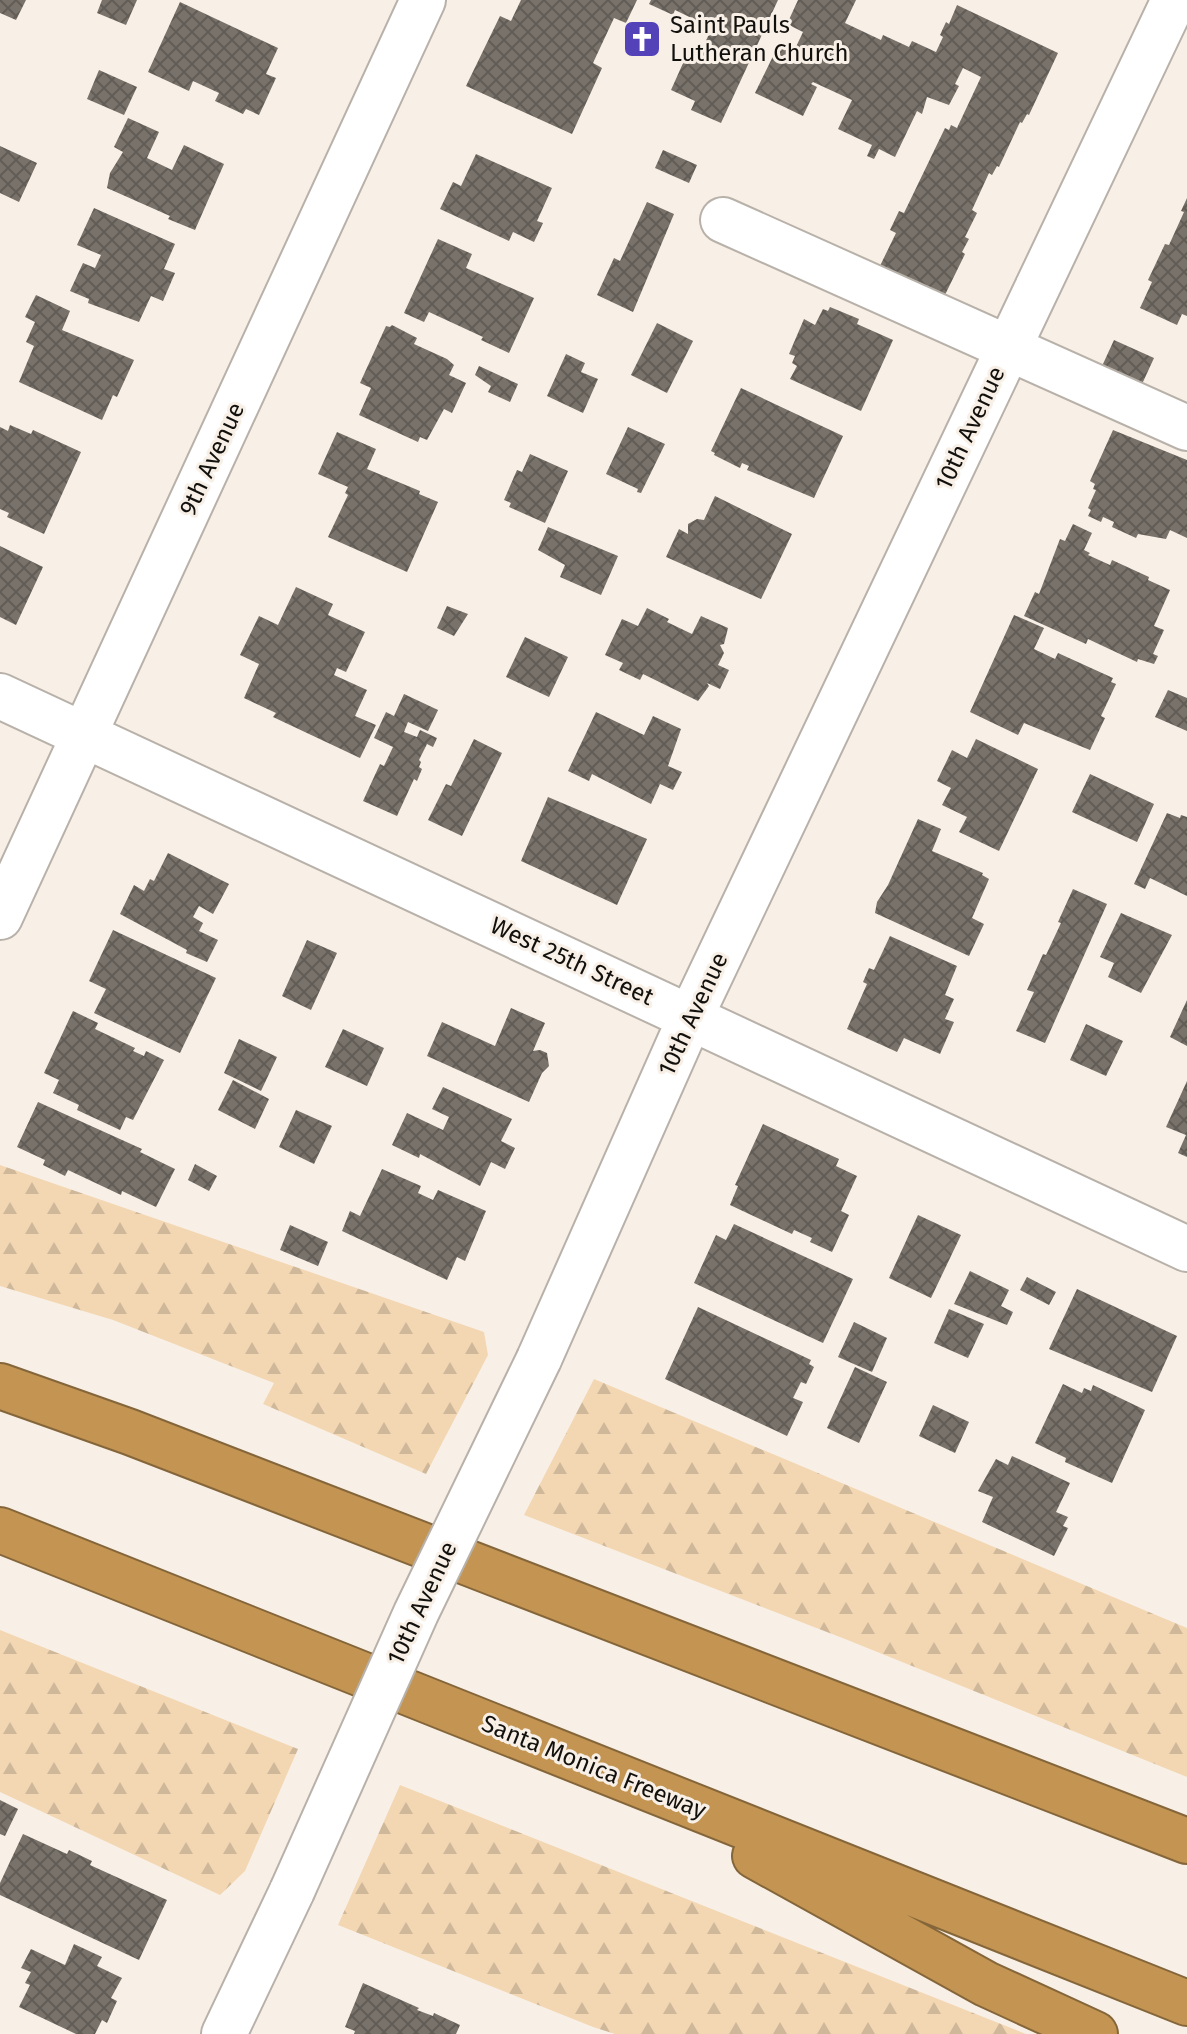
<svg xmlns="http://www.w3.org/2000/svg" width="1187" height="2034" viewBox="0 0 1187 2034" font-family="'Fira Sans',sans-serif">
  <style>
    .forest { fill: url(#forest-firs) }
    .building { fill: url(#building-cross-hatch) }
    .lines { fill: none; stroke-linecap: round; stroke-linejoin: round }
    .minor-casing { stroke: #b8b1a9; stroke-width: 48 }
    .highway-casing { stroke: #85663a; stroke-width: 48 }
    .minor { stroke: #fff; stroke-width: 44 }
    .highway { stroke: #c39452; stroke-width: 44 }
    .minor-bridge-casing { stroke: #b8b1a9; stroke-width: 48; stroke-linecap: butt }
    .minor-bridge { stroke: #fff; stroke-width: 44 }
    .labels { text-anchor: middle; dominant-baseline: central; stroke-width: 6; stroke-linejoin: round; paint-order: stroke }
    .poi-label { font-size: 24px; fill: #12100d; stroke: #f8f0e7; text-anchor: start }
    .street-label { font-size: 24px; fill: #12100d; stroke: #f8f0e7 }
  </style>
  <defs>
    <pattern id="forest-firs" width="22" height="20" patternUnits="userSpaceOnUse" patternTransform="scale(2)"><rect width="22" height="20" fill="#f3d7b3"/><path d="M5 1l3.5 6h-7zM16 11l3.5 6h-7z" fill="#cfb899"/></pattern>
    <pattern id="building-cross-hatch" width="8" height="8" patternUnits="userSpaceOnUse" patternTransform="scale(2)"><rect width="8" height="8" fill="#78726a"/><path d="M0 0l8 8M0 8l8-8" fill="none" stroke="#615c56"/></pattern>
  </defs>
  <rect width="100%" height="100%" fill="#f8f0e7"/>
  <path class="forest" d="M0,1165L484,1332L488,1355L426,1474L263,1404L274,1383L113,1320L0,1286Z
    M594,1379L1187,1628V1777L845,1639L524,1515Z
    M0,1630L298,1749L245,1871L220,1895L0,1792Z
    M400,1785L1026,2034H615L593,2027L338,1925Z"/>
  <path class="building" d="M0,0H26L16,20L0,13Z
    M102,0H137L126,25L97,13Z
    M521,0H637L626,23L614,18L593,63L602,68L572,134L466,86L500,16L511,21Z
    M651,0H778L721,123L691,110L695,101L671,90L688,52L698,57L712,28L675,10L673,15L649,4Z
    M798,0H856L845,23L881,40L883,35L909,47L912,41L936,52L943,37L940,35L946,22L949,24L957,5L1058,53L1029,115L1027,114L1022,123L1020,122L999,167L997,166L992,175L989,173L972,210L977,213L965,237L969,239L962,252L965,254L942,301L878,270L896,233L890,230L899,211L904,213L945,128L949,130L951,125L957,128L981,77L963,68L955,84L959,86L949,105L927,97L922,114L917,111L895,157L879,149L874,159L867,156L872,145L838,129L852,100L813,82L811,84L817,87L803,116L755,93L777,48L781,51L784,44L795,49L803,32L787,24Z
    M180,2L278,48L266,74L276,78L259,115L246,109L243,114L215,101L219,93L193,81L189,91L148,72Z
    M99,70L137,87L124,115L87,99Z
    M128,118L159,132L147,158L172,170L184,145L224,164L195,230L168,219L170,216L107,188L110,173L123,152L114,147Z
    M0,146L37,163L19,202L0,193Z
    M663,150L697,165L689,183L655,168Z
    M476,154L552,188L537,221L543,223L534,242L513,232L509,241L440,209L453,182L461,186Z
    M1187,198V316L1182,314L1177,325L1140,308L1152,282L1148,280L1165,244L1169,245L1184,212L1181,211Z
    M647,202L674,214L633,312L597,295L614,258L620,261Z
    M94,208L175,244L164,269L175,273L163,301L151,296L139,322L88,303L89,299L70,291L83,263L95,268L101,255L77,245Z
    M438,239L472,254L466,268L534,298L509,353L481,340L483,337L429,312L424,322L404,313Z
    M36,295L70,311L62,330L134,360L117,397L113,395L102,420L19,382L34,346L26,342L35,322L25,317Z
    M830,307L859,319L857,324L893,340L861,411L790,379L797,366L792,363L795,356L789,354L804,319L815,325L823,309L828,311Z
    M657,323L693,341L667,393L631,375Z
    M392,325L417,338L414,344L447,359L454,365L449,375L466,383L452,413L444,409L427,440L420,437L418,442L359,415L371,388L360,383L386,326L390,327Z
    M1114,340L1154,358L1137,395L1097,377Z
    M566,354L585,363L581,372L598,379L583,413L547,396Z
    M479,366L518,384L510,402L488,392L491,386L475,375Z
    M741,388L843,436L814,498L747,470L749,466L742,463L740,468L714,455L715,453L711,451Z
    M10,425L31,434L33,430L81,452L44,534L7,517L9,513L0,509V427L8,431Z
    M628,427L665,444L641,493L637,492L638,489L606,474Z
    M1113,430L1187,460V538L1170,530L1166,539L1138,534L1136,538L1112,527L1114,522L1103,517L1101,522L1088,516L1091,510L1088,508L1096,490L1093,489L1095,484L1090,481Z
    M337,432L376,449L367,469L420,491L419,494L438,502L407,572L328,537L348,495L345,493L348,487L318,474Z
    M530,454L568,471L545,523L509,507L511,503L504,500L517,470L522,472Z
    M715,496L792,534L761,599L666,557L679,529L688,534V524L697,519L704,520Z
    M1073,524L1092,533L1084,550L1090,553L1088,555L1110,565L1112,560L1149,577L1148,580L1170,590L1154,626L1164,630L1153,654L1158,656L1154,664L1138,659L1137,662L1088,639L1086,644L1024,616L1035,592L1039,594L1060,539L1065,541Z
    M548,527L618,556L601,595L560,577L565,565L538,550Z
    M0,546L43,567L16,625L0,617Z
    M296,587L333,604L328,615L365,632L346,672L337,668L334,675L367,690L355,716L376,725L360,758L273,717L276,713L244,698L259,664L240,655L259,616L278,625Z
    M447,606L468,614L454,636L437,628Z
    M647,608L669,619L667,622L692,634L701,616L728,628L724,644L720,645L724,653L718,665L729,670L720,689L707,683L709,686L698,701L643,674L640,680L619,670L623,663L605,655L622,619L638,626Z
    M1014,615L1044,628L1034,649L1055,659L1058,653L1113,678L1111,682L1116,684L1101,716L1105,718L1090,750L1024,723L1018,735L970,712Z
    M525,637L568,657L549,697L506,677Z
    M1168,690L1187,698V731L1155,717Z
    M404,694L438,710L428,731L408,722L404,732L417,737L420,730L437,738L433,747L427,744L419,760L421,762L419,767L422,769L417,781L414,779L397,816L363,801L380,764L384,766L393,747L374,738L386,712L394,716Z
    M596,712L644,735L653,716L681,729L668,766L682,772L673,790L660,784L651,804L592,774L589,781L568,771Z
    M474,739L502,753L462,836L428,820L446,784L451,786Z
    M976,739L1038,769L999,851L959,832L967,817L942,805L951,788L937,781L952,750L967,758Z
    M1090,774L1154,804L1137,842L1072,812Z
    M548,797L647,839L617,905L521,861Z
    M1167,813L1180,818L1181,815L1187,817V896L1150,878L1145,889L1134,884Z
    M918,819L941,829L932,851L983,873L982,875L989,879L972,918L984,924L969,956L875,913L877,902L888,885Z
    M168,853L229,884L213,914L199,906L193,917L203,923L199,931L218,940L207,962L186,953L187,950L120,914L134,885L144,891L150,879L154,881Z
    M1073,889L1107,904L1045,1043L1016,1031L1034,992L1027,990L1043,954L1046,955L1061,923L1058,922Z
    M1121,913L1172,935L1141,993L1108,977L1114,963L1100,957Z
    M113,930L216,978L180,1053L94,1013L106,989L89,981Z
    M890,936L957,966L945,995L954,999L945,1019L954,1022L940,1054L904,1038L897,1052L847,1029L867,984L863,982L869,968L874,970Z
    M307,940L337,953L311,1010L282,996Z
    M1187,1000V1046L1170,1037Z
    M511,1008L545,1023L533,1051L540,1050L547,1053L549,1066L542,1073L529,1102L427,1056L442,1022L495,1046Z
    M73,1011L98,1023L95,1029L135,1048L133,1051L144,1056L146,1051L164,1060L133,1120L126,1117L120,1130L77,1110L79,1105L53,1093L59,1080L44,1073Z
    M1086,1024L1123,1041L1106,1076L1070,1060Z
    M343,1029L384,1048L367,1086L325,1067Z
    M239,1039L277,1057L261,1091L224,1073Z
    M233,1080L269,1099L255,1129L218,1110Z
    M1187,1081V1157L1178,1153L1186,1135L1166,1127Z
    M443,1087L512,1119L501,1141L515,1148L505,1169L491,1162L480,1186L420,1154L419,1158L392,1145L407,1113L443,1130L449,1117L432,1109Z
    M38,1102L142,1149L140,1152L175,1169L156,1207L122,1191L121,1195L68,1170L65,1176L43,1165L45,1160L17,1147Z
    M296,1110L332,1126L314,1164L279,1147Z
    M763,1124L839,1159L836,1166L857,1176L841,1211L849,1215L832,1252L810,1242L812,1238L794,1230L792,1234L730,1205L738,1186L735,1185Z
    M195,1164L217,1176L209,1191L188,1180Z
    M382,1169L421,1186L418,1193L433,1200L438,1190L486,1211L465,1261L457,1257L447,1280L342,1231L350,1211L360,1216Z
    M918,1215L961,1235L931,1298L889,1278Z
    M734,1224L853,1279L823,1343L694,1283L716,1235L726,1240Z
    M290,1225L328,1242L318,1266L280,1250Z
    M970,1271L1009,1290L1001,1306L1013,1312L1007,1325L954,1304Z
    M1027,1277L1056,1292L1049,1305L1020,1290Z
    M1077,1289L1177,1336L1152,1392L1049,1349Z
    M698,1307L811,1360L809,1364L814,1367L806,1384L801,1382L793,1398L803,1402L787,1436L665,1379Z
    M949,1309L984,1324L968,1358L934,1343Z
    M854,1322L887,1338L872,1372L838,1357Z
    M855,1367L887,1382L859,1443L827,1428Z
    M1063,1384L1082,1393L1084,1388L1091,1391L1093,1385L1145,1410L1112,1483L1065,1462L1066,1458L1035,1443Z
    M933,1405L969,1422L955,1453L919,1436Z
    M1012,1456L1070,1483L1056,1512L1068,1517L1063,1526L1068,1528L1054,1556L982,1522L993,1497L978,1491L996,1459L1008,1465Z
    M0,1800L18,1809L5,1836L0,1834Z
    M23,1834L67,1854L69,1850L92,1861L90,1865L167,1900L139,1960L0,1895V1883Z
    M74,1944L102,1957L97,1966L122,1978L111,1998L117,2001L107,2023L102,2020L95,2034H76L19,2007L30,1985L25,1983L31,1972L21,1968L31,1949L65,1965Z
    M363,1983L419,2008L417,2010L433,2016L434,2013L460,2025L456,2034H354L355,2031L345,2027Z"/>
  <g class="lines">
    <defs>
      <path id="minor" d="M723,220L1187,428
        M0,696L1187,1249
        M0,917L423,0
        M539,1359L691,1016L1174,0
        M224,2034L292,1891"/>
      <path id="highway" d="M0,1386L130,1432L1187,1841
        M0,1530L1187,2003
        M755,1856L986,1984L1095,2034"/>
    </defs>
    <use href="#minor" class="minor-casing"/>
    <use href="#highway" class="highway-casing"/>
    <use href="#minor" class="minor"/>
    <use href="#highway" class="highway"/>
    <defs>
      <path id="minor-bridge" d="M292,1891L416,1613L539,1359"/>
    </defs>
    <use href="#minor-bridge" class="minor-bridge-casing"/>
    <use href="#minor-bridge" class="minor-bridge"/>
  </g>
  <defs>
    <symbol id="church-square" viewBox="-11 -11 22 22"><rect x="-9" y="-9" width="18" height="18" rx="4" fill="#5442b9" stroke="#f8f0e7"/><path d="M-1.2-6h2.4v3.5h3.3v2.4h-3.3V6h-2.4V-.1h-3.3v-2.4h3.3Z" fill="#fff"/></symbol>
  </defs>
  <g fill-rule="evenodd">
    <use href="#church-square" x="620" y="17" width="44" height="44"/>
  </g>
  <g class="labels">
    <g class="poi-label">
      <text x="670" y="25">Saint Pauls<tspan x="670" dy="28">Lutheran Church</tspan></text>
    </g>
    <g class="street-label">
      <text transform="translate(970 428) rotate(-65)">10th Avenue</text>
      <text transform="translate(212 459) rotate(-65)">9th Avenue</text>
      <text transform="translate(572 961) rotate(25)">West 25th Street</text>
      <text transform="translate(693 1014) rotate(-65)">10th Avenue</text>
      <text transform="translate(422 1603) rotate(-65)">10th Avenue</text>
      <text transform="translate(594 1767) rotate(22)">Santa Monica Freeway</text>
    </g>
  </g>
</svg>
